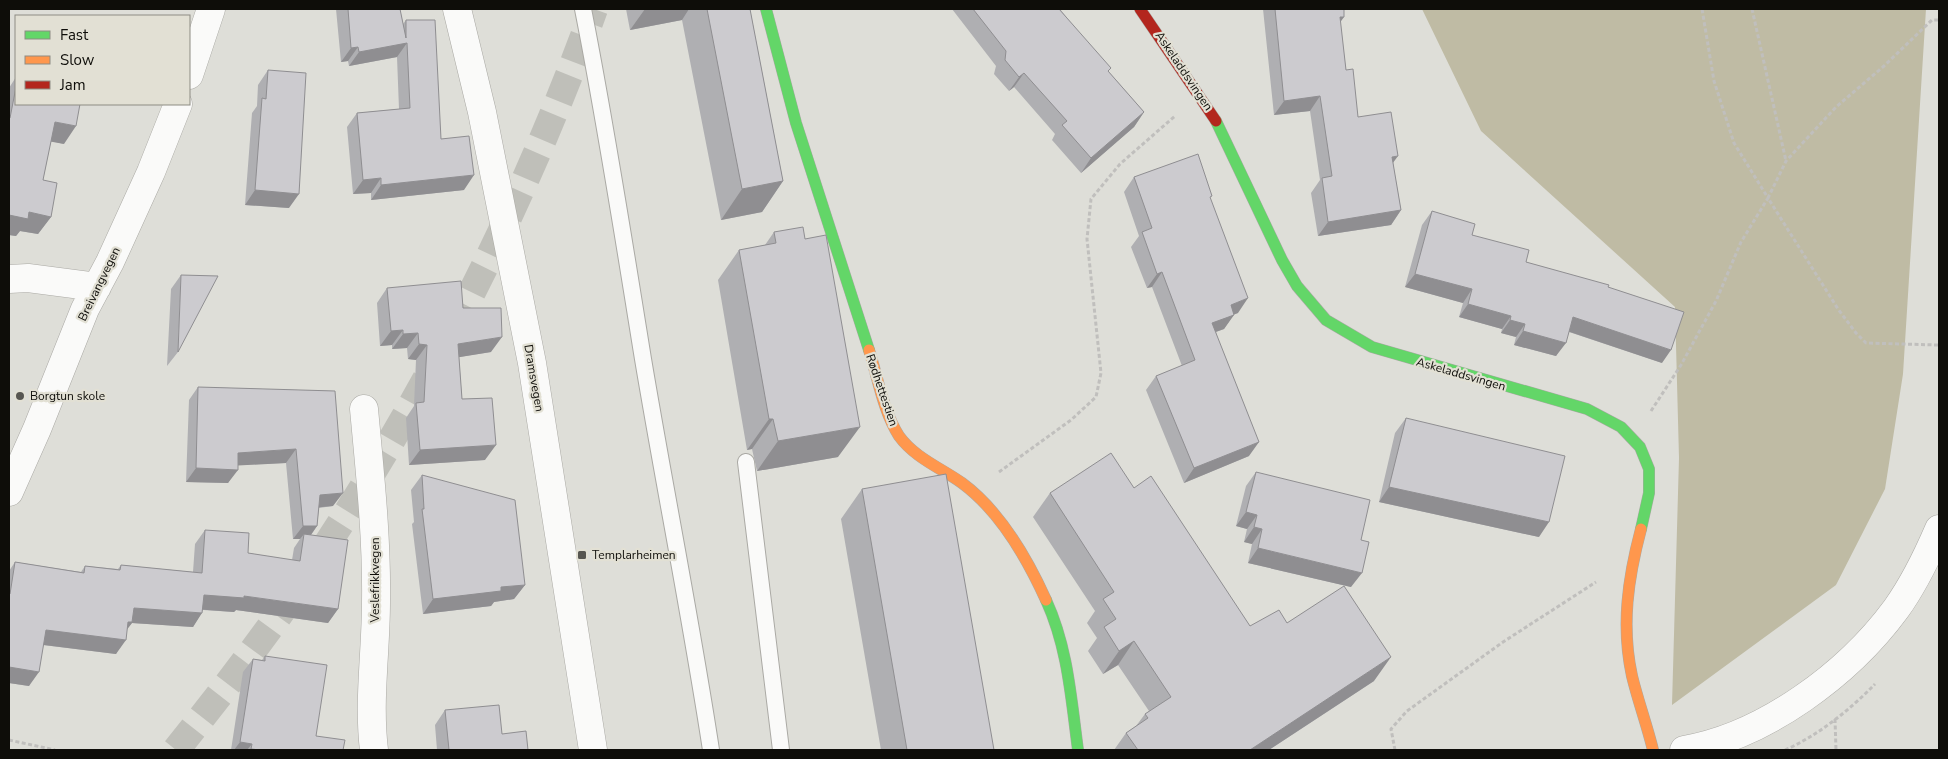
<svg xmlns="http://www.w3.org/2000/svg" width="1948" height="759" viewBox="0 0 1948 759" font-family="'Nunito Sans',sans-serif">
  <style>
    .forest { fill: #bfbba4 }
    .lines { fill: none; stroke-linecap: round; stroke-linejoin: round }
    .primary-tunnel { stroke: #bfbfb9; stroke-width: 28; stroke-dasharray: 28 14; stroke-linecap: butt }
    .lane-casing { stroke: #aaa9a4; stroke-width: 18 }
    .street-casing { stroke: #aaa9a4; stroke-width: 29 }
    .fast-casing { stroke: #aaa9a4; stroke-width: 12 }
    .slow-casing { stroke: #aaa9a4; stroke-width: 12 }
    .jam-casing { stroke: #aaa9a4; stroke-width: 12 }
    .path { stroke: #c0bfbd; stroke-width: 3; stroke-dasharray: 4 2.5; stroke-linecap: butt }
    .lane { stroke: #fafaf9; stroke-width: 16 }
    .street { stroke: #fafaf9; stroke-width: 28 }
    .fast { stroke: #63d668; stroke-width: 11 }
    .slow { stroke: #ff974d; stroke-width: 11 }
    .jam { stroke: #b3261e; stroke-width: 11 }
    .wall { fill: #afafb2 }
    .shaded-wall { fill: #8f8e91 }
    .building { fill: #cccbcf; stroke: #8f8e91 }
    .poi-dot { fill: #575651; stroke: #e2e0d4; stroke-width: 2 }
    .labels { text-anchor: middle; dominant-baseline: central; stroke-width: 4.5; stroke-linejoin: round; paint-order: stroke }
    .street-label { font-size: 12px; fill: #0e0d09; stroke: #e2e0d4 }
    .poi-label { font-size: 12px; fill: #0e0d09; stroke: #e2e0d4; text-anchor: start }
  </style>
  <rect width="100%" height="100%" fill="#deded8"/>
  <path class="forest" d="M1422,9H1926L1903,374L1885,489L1836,585L1672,705L1679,458L1675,307L1481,131Z"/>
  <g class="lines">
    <path class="primary-tunnel" d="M176,750C223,691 270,630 312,567C428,393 523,205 594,9"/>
    <defs>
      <path id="lane" d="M583,9C606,125 624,242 643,359C665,490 691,619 711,750
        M746,462L781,750"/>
      <path id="street" d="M457,9L482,112L532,363L593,750
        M189,75L211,9
        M9,279L28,278L97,287
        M364,409C370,474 377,538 376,602C376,652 368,701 374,750
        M9,492L37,429L85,309L110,262L151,172L178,104
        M1684,750C1765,736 1848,674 1896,609C1914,584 1927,557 1939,529"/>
      <path id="fast" d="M766,9L796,123L869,350
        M1216,121L1282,260L1297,286L1326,320L1372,347L1587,409L1621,427L1640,447L1649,469V493L1641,529
        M1046,600C1068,648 1071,698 1078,750"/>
      <path id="slow" d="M869,350C878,378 883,411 899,436C915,458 941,468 962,483C1000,511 1027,558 1046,600
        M1641,529C1628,578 1621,626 1632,676C1638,701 1647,725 1653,750"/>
      <path id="jam" d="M1140,9L1216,121"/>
    </defs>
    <use href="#lane" class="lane-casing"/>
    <use href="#street" class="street-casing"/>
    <use href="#fast" class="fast-casing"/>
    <use href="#slow" class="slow-casing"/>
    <use href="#jam" class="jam-casing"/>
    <path class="path" d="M1752,9L1786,161
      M1938,345L1866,343L1856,333L1838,309L1768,198L1786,161L1836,107L1884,66L1932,20H1939
      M1651,411L1681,365L1716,301L1741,242L1768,198L1734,143L1714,81L1702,9
      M999,472L1071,420L1096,397L1101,373L1087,239L1091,199L1120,164L1175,116
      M1835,719L1836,750
      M9,740L55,750
      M1395,750L1391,729L1407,711L1503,642L1596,582
      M1785,750C1817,736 1850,710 1875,684"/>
    <use href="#lane" class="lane"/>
    <use href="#street" class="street"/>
    <use href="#fast" class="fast"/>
    <use href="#slow" class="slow"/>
    <use href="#jam" class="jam"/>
  </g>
  <path class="wall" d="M336,9H400L403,24L406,20L441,139L464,190L371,200V193L353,194L347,127L357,113L399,109L397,57L349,66L348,61L341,62Z
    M626,9H750L783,181L762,212L721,220L682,20L630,30Z
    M952,9H1060L1109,72L1144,112L1134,127L1081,173L1052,140L1055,134L1014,87L1009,91L994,74L996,66Z
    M1263,9H1344L1340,23L1346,70L1358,117L1393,163L1401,210L1391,225L1318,236L1311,193L1320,180L1310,111L1274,115Z
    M268,70L289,208L245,205L252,113L257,106L258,85Z
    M16,77V104L64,144L51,141L43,180L51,217L38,234L20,231L16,236L9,235V88Z
    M1134,177L1210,199L1238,313L1234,314L1224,329L1216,332L1249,456L1184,483L1146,390L1156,376L1182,366L1152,287L1147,288L1131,247L1139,236L1124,192Z
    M1432,211L1472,235L1526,262L1608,287L1662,363L1569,332L1556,356L1514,345L1516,337L1501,333L1502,329L1459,317L1463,303L1405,287L1422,225Z
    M774,232L838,457L757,471L752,449L747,450L718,280L739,250L765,245Z
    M181,275L178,352L167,366L171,289Z
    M387,288L463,308L491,352L459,357L462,399L485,460L409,465L406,418L414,406L416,360L408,359L407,348L392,349V345L380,346L377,303Z
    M198,387L335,391L333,506L319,508L317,526L311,535L338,609L328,623L236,610L234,612L203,610L193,627L132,623L127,629L116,654L43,645L29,686L9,683V571L15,562L81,572L85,566L118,569L121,565L193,572L195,544L205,530L248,553L292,560L294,548L300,539H293L286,463L238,465L228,483L186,482L189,400Z
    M1406,418L1539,537L1379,502L1395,433Z
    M1256,472L1361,540L1351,587L1248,563L1252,544L1244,542L1247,529L1236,526L1246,486Z
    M422,475L525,585L514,599L494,602L491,606L423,614L412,524L414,522L411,490Z
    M1134,488L1250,626L1287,623L1374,681L1269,750H1114L1126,733L1136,726L1145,714L1149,711L1118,665L1103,674L1088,651L1097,638L1087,623L1095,611L1033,517L1050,493Z
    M862,489L994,750H881L841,519Z
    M265,656L316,736L343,750H231L243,672L253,659L262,660Z
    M445,710L502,734L528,750H437L435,725Z"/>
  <path class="shaded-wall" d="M645,9H689L682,20L630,30Z
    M1340,17H1344L1334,31Z
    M407,43L397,57L349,66L359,52Z
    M358,47L348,61L341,62L351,48Z
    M1024,73L1014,87L1009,91L1019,77Z
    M1320,96L1310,111L1274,115L1284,101Z
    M1144,112L1134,127L1081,173L1091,158Z
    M55,122L76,126L64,144L42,140Z
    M1398,156L1387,171L1392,157Z
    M474,175L464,190L371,200L381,185Z
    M381,178L371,193L353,194L363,180Z
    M783,181L762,212L721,220L742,189Z
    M255,190L299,194L289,208L245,205Z
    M1401,210L1391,225L1318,236L1328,222Z
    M29,212L51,217L38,234L20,231L16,236L9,235V215Z
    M1162,272L1152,287L1147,288L1157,274Z
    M1415,274L1472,289L1463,303L1405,287Z
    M1248,298L1238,313L1225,318L1234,315L1224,329L1201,337L1212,323L1231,305Z
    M1468,304L1511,316L1502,329L1459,317Z
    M1573,317L1671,350L1662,363L1564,330Z
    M1510,320L1525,324L1516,337L1501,333Z
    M403,330L392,345L380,346L391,331Z
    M1523,331L1566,343L1556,356L1514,345Z
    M418,333L407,348L392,349L403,334Z
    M502,337L491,352L448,359L458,344Z
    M419,344L427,345L416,360L408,359Z
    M769,419H773L752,449L747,450Z
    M860,427L838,457L757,471L778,441Z
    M1259,442L1249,456L1184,483L1194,468Z
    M496,445L485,460L409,465L420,450Z
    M296,449L286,463L229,466L238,453Z
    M196,468L238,470L228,483L186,482Z
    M1389,487L1549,522L1539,537L1379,502Z
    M343,493L333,506L311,508L320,495Z
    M1246,512L1257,515L1247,529L1236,526Z
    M303,526H317L308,539L304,534L300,539H293Z
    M1254,527L1262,529L1252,544L1244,542Z
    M1258,548L1362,573L1351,587L1248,563Z
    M525,585L514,599L494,602L491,606L423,614L433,599L501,587Z
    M204,595L244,596L338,609L328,623L236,610L234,612L194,609Z
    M134,608L202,613L193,627L132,623L122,636Z
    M46,630L126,640L116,654L36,644Z
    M1134,641L1118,665L1103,674L1119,651Z
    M1391,657L1374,681L1269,750H1250Z
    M9,667L39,672L29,686L9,683Z
    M240,742L252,744L247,750H234Z"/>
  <path class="building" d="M348,9H400L406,38V20H435L441,139L469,136L474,175L381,185V178L363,180L357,113L410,108L407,43L359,52L358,47L351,48Z
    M707,9H750L783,181L742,189Z
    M973,9H1059L1111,68L1108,71L1144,112L1091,158L1062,125L1067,121L1024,73L1019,77L1005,60L1006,51Z
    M1275,9H1344V17H1340L1346,70L1353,69L1358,117L1391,112L1398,156L1392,157L1401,210L1328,222L1322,178L1332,176L1320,96L1284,101Z
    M268,70L306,73L299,194L255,190L262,98L266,99Z
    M16,87V104H80L76,126L55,122L43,180L57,183L51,217L29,212L28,219L9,215V118H10Z
    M1198,154L1212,196L1210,197L1248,298L1231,305L1234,315L1212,323L1259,442L1194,468L1156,376L1195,360L1162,272L1157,274L1142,232L1152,228L1134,177Z
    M1432,211L1475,224L1472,235L1529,250L1526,262L1609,285L1608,287L1684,312L1671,350L1573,317L1566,343L1523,331L1525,324L1510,320L1511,316L1468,304L1472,289L1415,274Z
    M803,227L805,239L826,235L860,427L778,441L773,419H769L739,250L776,243L774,232Z
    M181,275L218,276L178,352Z
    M461,281L463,308H501L502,337L458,344L462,399L492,398L496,445L420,450L416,403L424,402L427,345L419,344L418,333L403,334V330L391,331L387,288Z
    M198,387L335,391L343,493L320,495L317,526H303L296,449L238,453V470L196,468Z
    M1406,418L1565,456L1549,522L1389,487Z
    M1111,453L1134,488L1151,476L1250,626L1279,610L1287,623L1344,586L1391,657L1250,750H1138L1126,733L1148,718L1145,714L1171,697L1134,641L1119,651L1104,627L1116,619L1103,599L1114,592L1050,493Z
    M1256,472L1370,500L1361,540L1369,542L1362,573L1258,548L1262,529L1254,527L1257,515L1246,512Z
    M946,474L994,750H907L862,489Z
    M422,475L515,500L525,585L501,587V591L433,599L422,509H424Z
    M205,530L249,533L248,553L300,561L304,534L348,540L338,609L244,596V598L204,595L202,613L134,608L132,622H128L126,640L46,630L39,672L9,667V593L10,594L15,562L84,573L85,566L120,570L121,565L202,573Z
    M265,656L327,665L316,736L345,740L343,750H260L251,749L252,744L240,742L253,659L265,661Z
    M499,705L502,734L526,731L528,750H449L445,710Z"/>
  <g class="poi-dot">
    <circle cx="20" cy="396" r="5"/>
    <rect x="577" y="550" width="10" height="10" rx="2.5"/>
  </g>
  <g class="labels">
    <g class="street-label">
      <text transform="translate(1184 71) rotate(56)">Askeladdsvingen</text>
      <text transform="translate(99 284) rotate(-64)">Breivangvegen</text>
      <text transform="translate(1461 374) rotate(16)">Askeladdsvingen</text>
      <text transform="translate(534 378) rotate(80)">Dramsvegen</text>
      <text transform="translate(882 390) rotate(71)">Rødhettestien</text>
      <text transform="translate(375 580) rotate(-90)">Veslefrikkvegen</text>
    </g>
    <g class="poi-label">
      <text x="30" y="396">Borgtun skole</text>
      <text x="592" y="555">Templarheimen</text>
    </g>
  </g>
  <rect width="1948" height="759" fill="none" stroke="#0e0d09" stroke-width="20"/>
  <rect x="15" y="15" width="175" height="90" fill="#e2e0d4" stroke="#8d8c83"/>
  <rect x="25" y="31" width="25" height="8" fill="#63d668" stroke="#8d8c83"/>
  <text x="60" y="40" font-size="15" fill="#0e0d09">Fast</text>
  <rect x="25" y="56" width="25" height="8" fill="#ff974d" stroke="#8d8c83"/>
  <text x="60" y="65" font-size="15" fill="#0e0d09">Slow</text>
  <rect x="25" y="81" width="25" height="8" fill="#b3261e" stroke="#8d8c83"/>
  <text x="60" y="90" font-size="15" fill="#0e0d09">Jam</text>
</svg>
